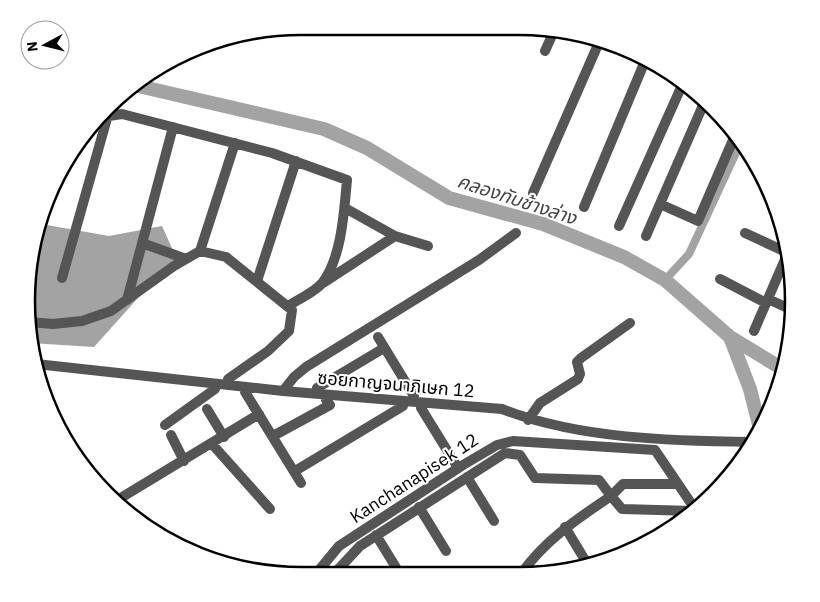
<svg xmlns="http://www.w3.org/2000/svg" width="820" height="602" viewBox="0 0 820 602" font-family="'IBM Plex Sans','Noto Sans Thai',sans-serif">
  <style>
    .water { fill: #a3a3a3 }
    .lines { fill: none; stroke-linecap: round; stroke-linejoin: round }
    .canal { stroke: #a3a3a3; stroke-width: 8 }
    .river { stroke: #a3a3a3; stroke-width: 14 }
    .minor { stroke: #555; stroke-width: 10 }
    .labels { text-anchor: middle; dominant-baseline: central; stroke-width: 4; stroke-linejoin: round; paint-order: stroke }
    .street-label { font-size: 18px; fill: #000; stroke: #fff }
    .water-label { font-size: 19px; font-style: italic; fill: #444; stroke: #fff }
    .rim { fill: none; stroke: #000; stroke-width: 2.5 }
  </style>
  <rect width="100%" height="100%" fill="#fff"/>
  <path class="water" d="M41,224L109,236L162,226L181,268L156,278L94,347L30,343L29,265Z"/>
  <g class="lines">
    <path class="canal" d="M665,280L689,254L741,142"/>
    <path class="river" d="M134,85L324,129L367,148L449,198L543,224L624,257L665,280L730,337L781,368
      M730,337L750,389L760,429"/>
    <path class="minor" d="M545,51L554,31
      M96,118L122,114L149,121L272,153L347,180C344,211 342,256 323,282C316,292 298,299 288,306
      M533,193L600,40
      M660,204L698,221L736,133
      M584,207L645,61
      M345,208L395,236L428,246
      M619,226L683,83
      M745,233L786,252
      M646,236L704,103
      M142,243L186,259
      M200,251L235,143
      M62,278L108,115
      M720,279L766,303
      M257,281L296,161
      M323,283L395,236
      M768,299L790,309
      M127,300L173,127
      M29,322L53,324L82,321L111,311L174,266L200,251L226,257L292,310L289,331L268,351L228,379
      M754,331L786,257
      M378,337L414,396
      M36,364L283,391L502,409C578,439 673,441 754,442
      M317,388L384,348
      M283,391L294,377L306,367L479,260L516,233
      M245,392L301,483
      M421,408L458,468
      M207,409L224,437
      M528,420L540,403L578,379L580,374L577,362L581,358L630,323
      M165,425L215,389
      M171,435L184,461
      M273,436L330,405L326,400
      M212,444L270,509
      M295,471L403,406
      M467,477L494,521
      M678,484H623L611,496L622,509L693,511
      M119,499L259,414
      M419,507L446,551
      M565,527L588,565
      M376,535L400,574
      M315,575L339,546L463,465L497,445L513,441L655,450L695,509
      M333,575L360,546L505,453L520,455L535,478L599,480L611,496C577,519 545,540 521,574"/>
  </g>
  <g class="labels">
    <g class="street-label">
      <text transform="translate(396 384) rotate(5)">ซอยกาญจนาภิเษก 12</text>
      <text transform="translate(414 478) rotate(-33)">Kanchanapisek 12</text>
    </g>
    <g class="water-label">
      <text transform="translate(517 199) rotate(18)">คลองทับช้างล่าง</text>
    </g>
  </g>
  <path d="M0 0H820V602H0ZM301 35H519A266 266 0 0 1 785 301V301A266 266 0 0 1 519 567H301A266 266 0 0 1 35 301V301A266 266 0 0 1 301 35Z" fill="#fff" fill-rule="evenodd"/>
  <path class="rim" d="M301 35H519A266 266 0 0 1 785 301V301A266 266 0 0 1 519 567H301A266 266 0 0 1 35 301V301A266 266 0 0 1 301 35Z"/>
  <g transform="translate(45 45) rotate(263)"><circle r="24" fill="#ffffff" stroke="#999999"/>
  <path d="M0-4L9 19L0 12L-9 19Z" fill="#000000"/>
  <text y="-8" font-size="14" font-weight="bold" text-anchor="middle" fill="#000000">N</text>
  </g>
</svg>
